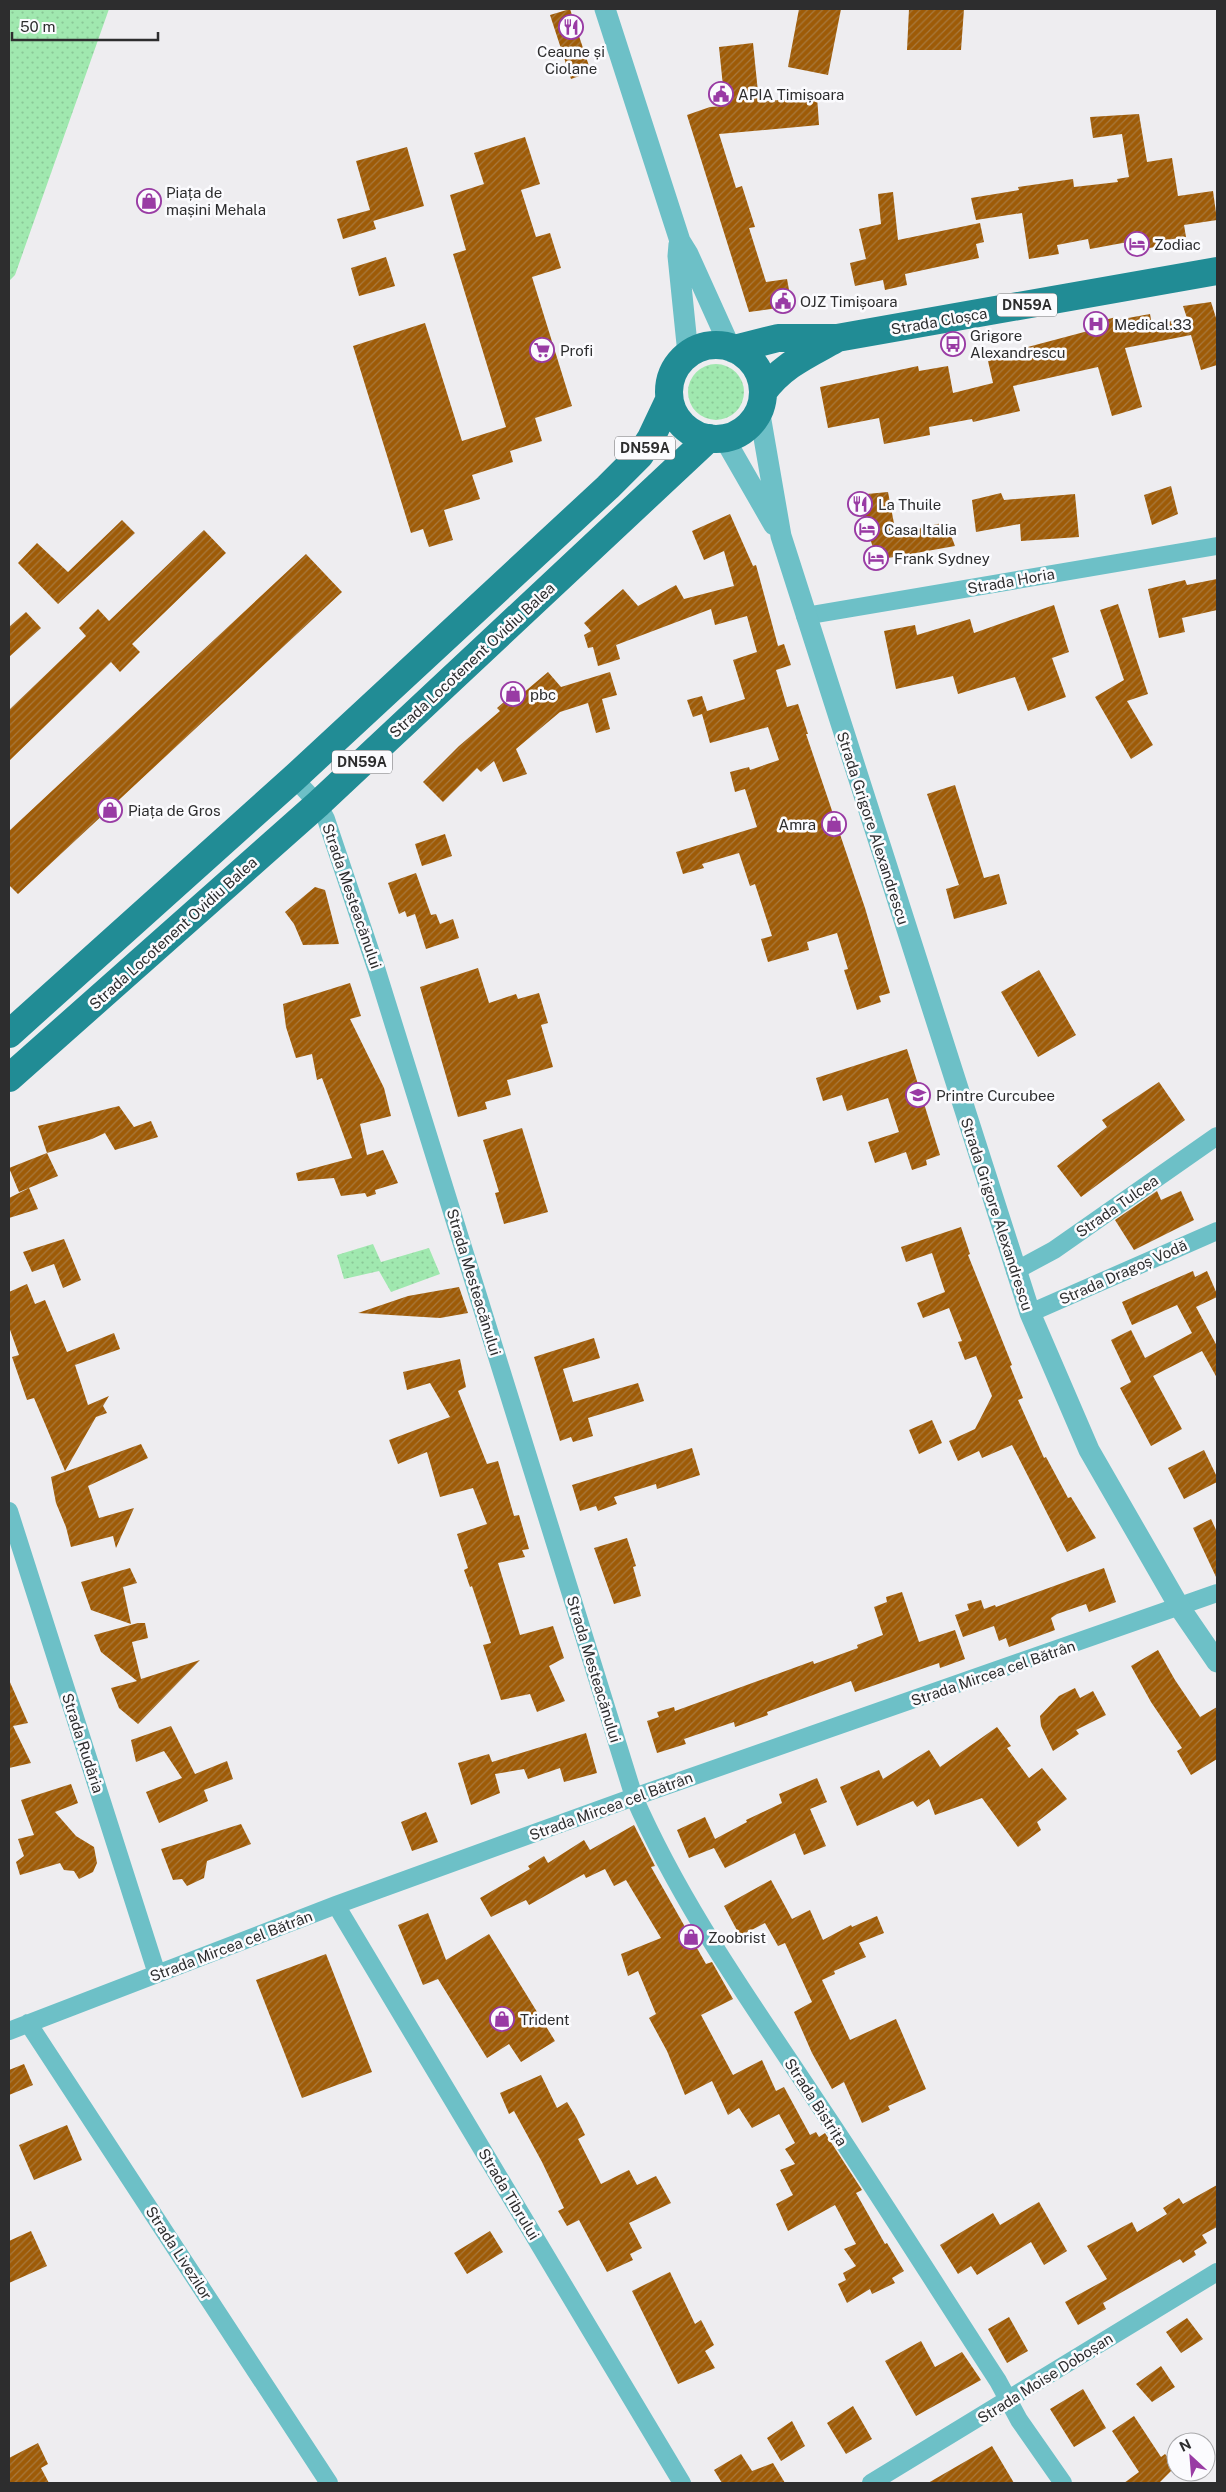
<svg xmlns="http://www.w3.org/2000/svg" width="1226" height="2492" viewBox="0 0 1226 2492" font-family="'Public Sans',sans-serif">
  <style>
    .grass { fill: url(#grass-dots) }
    .building { fill: url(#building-hatch) }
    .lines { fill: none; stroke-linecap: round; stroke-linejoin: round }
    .minor { stroke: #6dc0c7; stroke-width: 18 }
    .tertiary { stroke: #6dc0c7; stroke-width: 21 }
    .primary { stroke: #218c95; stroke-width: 28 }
    .labels { text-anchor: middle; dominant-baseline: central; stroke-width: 5; stroke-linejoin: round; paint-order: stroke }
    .shield { fill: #fbfbfe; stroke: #6b6b6c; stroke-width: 1 }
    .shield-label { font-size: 14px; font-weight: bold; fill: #2d2d2e }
    .poi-label { font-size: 15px; fill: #2d2d2e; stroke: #fbfbfe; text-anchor: start }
    .street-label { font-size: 15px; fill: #2d2d2e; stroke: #fbfbfe }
  </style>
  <defs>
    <pattern id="grass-dots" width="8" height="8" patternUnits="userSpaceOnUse" patternTransform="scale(1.25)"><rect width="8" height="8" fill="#a0e8af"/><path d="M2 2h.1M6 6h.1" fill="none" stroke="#8ac797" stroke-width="1.8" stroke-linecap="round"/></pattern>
    <pattern id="building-hatch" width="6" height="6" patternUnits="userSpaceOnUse" patternTransform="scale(1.25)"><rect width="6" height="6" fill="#9e5b07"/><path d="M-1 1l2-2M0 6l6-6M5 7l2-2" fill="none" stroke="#a8793e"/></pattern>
  </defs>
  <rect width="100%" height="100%" fill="#eeedf0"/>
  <path class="grass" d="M9,9H109L15,275L9,281Z
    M688 392a28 28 0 1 1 56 0a28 28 0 1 1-56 0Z
    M373,1244L381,1262L429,1248L440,1274L391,1292L379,1271L344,1279L337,1255Z"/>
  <path class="building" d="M570,9L591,72L571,79L550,15Z
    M799,9H841L828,75L788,67Z
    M909,9H964L961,50H907Z
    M753,43L759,102L817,96L819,125L719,134L736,188L742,186L755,227L749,228L766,282L787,279L792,306L749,312L687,115L710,107L725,106L719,47Z
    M1139,114L1147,162L1172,158L1178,196L1213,191L1217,220L1184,225L1186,237L1159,241L1160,246L1129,252L1128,242L1090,249L1088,239L1057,245L1059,254L1029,259L1022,213L976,220L971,198L1019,190L1018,187L1073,179L1074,187L1118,182L1117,179L1129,177L1122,134L1093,138L1090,117Z
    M525,137L540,184L521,190L536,237L550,233L561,268L532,277L572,406L535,418L542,441L510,451L513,462L472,475L480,499L444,510L453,540L429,547L423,529L411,533L353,346L425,323L462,441L506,427L453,254L466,250L450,195L484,184L474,153Z
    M407,147L424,206L373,221L372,217L376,229L343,239L337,219L370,210L356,161Z
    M893,192L898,240L980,223L984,242L976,244L979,258L905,274L907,285L885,290L883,280L855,286L850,263L866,259L859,229L881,224L878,194Z
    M386,257L395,286L359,296L351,268Z
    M1211,302L1217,321V365L1201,370L1191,335L1125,348L1142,407L1112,416L1098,367L1013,386L1020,411L973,422L972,419L929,427L930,435L884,444L879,418L828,428L820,387L918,366L919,371L948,366L953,393L993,383L988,361L1025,352L1024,348L1088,331L1086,325L1116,317L1117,320L1150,314L1152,325L1187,318L1183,306Z
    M1171,486L1178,514L1152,525L1144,495Z
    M888,492L896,534L946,522L955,546L877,560L856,495Z
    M1001,493L1004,500L1075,494L1079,537L1021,541L1020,524L976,532L972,500Z
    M730,514L753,566L756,565L778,646L784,644L791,665L776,670L787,707L798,704L808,734H806L865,908L890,993L879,996L881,1002L857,1010L844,970L848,969L837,933L807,942L809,950L768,962L761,939L772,936L755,884L750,886L739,853L702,864L704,868L683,874L676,852L757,827L745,789L735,792L730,772L749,767L750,770L779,760L768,727L710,743L702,714L693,717L687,700L702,696L707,711L745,699L733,660L757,652L747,616L715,625L711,609L616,645L620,659L598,666L593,647L588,648L584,635L591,631L584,623L623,589L638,606L676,585L684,599L734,586L724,551L704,560L692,531Z
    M122,520L135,533L58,604L18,563L37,543L68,572Z
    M204,530L226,553L132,644L140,652L120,672L111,662L9,761V710L86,636L79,628L98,609L109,621Z
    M306,554L342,592L18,894L9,885V831Z
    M1217,579V610L1182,618L1185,632L1159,638L1148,589L1185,580L1187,585Z
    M1118,604L1148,694L1127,701L1153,745L1131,759L1095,697L1124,680L1100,610Z
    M1054,605L1069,652L1052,658L1066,697L1028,711L1015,677L958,694L953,676L896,689L884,631L915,625L917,635L970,619L974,633Z
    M26,612L41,628L9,657V627Z
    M548,672L561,687L610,672L617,695L602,699L610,729L596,733L588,703L560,712L516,749L527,774L503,782L494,761L481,772L477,768L443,802L423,782L459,746L500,711L497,708L518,690L522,694Z
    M955,785L984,878L999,874L1007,904L954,919L946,889L959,885L927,794Z
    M445,834L452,856L422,866L415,844Z
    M416,873L431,915L436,914L440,924L453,919L459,938L426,949L415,914L407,917L405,911L399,914L388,883Z
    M315,887L325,890L339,944L303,945L294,924L285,912Z
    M478,968L489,1003L516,994L518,999L539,993L548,1023L541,1025L553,1067L507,1080L511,1095L485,1102L487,1109L458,1117L420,987Z
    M1039,970L1076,1035L1038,1057L1001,992Z
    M350,983L361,1016L350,1019L384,1088L391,1116L360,1124L367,1155L383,1150L398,1183L375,1190L376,1194L367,1197L365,1193L341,1196L334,1178L298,1181L296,1173L352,1158L322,1078L317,1080L312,1054L296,1058L286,1027L283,1004Z
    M907,1049L940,1155L926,1160L927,1165L912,1170L906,1152L875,1163L868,1142L899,1132L888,1098L847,1111L842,1095L823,1101L816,1078Z
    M1159,1082L1185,1120L1081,1197L1057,1166L1107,1127L1102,1120Z
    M119,1106L134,1127L151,1121L158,1137L115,1150L105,1133L92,1139L47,1153L38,1126Z
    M522,1128L548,1212L504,1224L495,1193L499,1192L483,1140Z
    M47,1153L58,1176L19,1192L9,1168Z
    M29,1188L38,1209L9,1218V1198Z
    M1157,1191L1161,1200L1181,1191L1194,1220L1134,1250L1115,1220Z
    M961,1227L970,1254L968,1255L1012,1365L1010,1366L1023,1398L1018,1400L1044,1458L1046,1457L1068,1498L1071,1497L1096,1538L1067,1552L1012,1445L982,1458L979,1451L958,1461L949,1441L975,1429L992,1396L976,1356L965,1360L958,1342L962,1341L949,1308L923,1318L917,1303L945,1292L932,1253L906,1262L901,1247Z
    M64,1239L81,1280L63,1288L54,1264L32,1272L23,1252Z
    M1193,1271L1195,1277L1207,1271L1217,1294V1297L1196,1307L1217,1346V1378L1202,1351L1153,1376L1182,1429L1151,1446L1120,1388L1131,1382L1111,1340L1131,1330L1145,1358L1192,1333L1177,1305L1132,1325L1122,1302Z
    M27,1284L35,1304L45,1300L67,1352L114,1333L120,1349L75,1365L88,1405L109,1396L103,1406L107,1413L96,1417L65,1471L34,1398L27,1400L12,1357L19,1355L9,1327V1292Z
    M459,1287L468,1313L440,1318L358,1313L408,1296Z
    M594,1338L600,1358L563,1369L573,1402L638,1383L644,1401L588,1418L593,1436L573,1442L571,1437L560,1441L534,1357Z
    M460,1359L466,1387L458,1391L487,1464L498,1461L514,1516L519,1515L529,1549L522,1550L525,1557L498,1563L520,1635L553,1626L564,1658L549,1666L565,1701L537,1712L530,1694L501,1700L483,1645L491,1643L472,1586L470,1587L464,1570L468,1568L457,1534L487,1524L473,1488L440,1497L427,1452L398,1464L389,1440L450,1417L430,1383L407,1390L403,1372Z
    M932,1420L942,1443L919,1454L909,1430Z
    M141,1444L148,1458L88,1486L99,1518L134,1508L116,1548L113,1536L71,1547L66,1527L56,1503L51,1477Z
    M692,1448L700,1475L657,1489L656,1484L614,1497L617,1504L598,1511L596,1506L580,1511L572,1485Z
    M1204,1450L1217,1477V1482L1184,1499L1168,1468Z
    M1211,1519L1217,1532V1579L1193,1528Z
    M627,1538L636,1566L633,1567L641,1596L614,1604L594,1548Z
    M130,1568L137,1583L123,1587L131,1624L91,1610L81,1582Z
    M1104,1568L1116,1602L1089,1612L1086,1604L1057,1614L1051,1618L1055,1630L1009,1647L1006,1638L999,1641L994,1626L963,1637L955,1615L969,1610L967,1604L981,1600L984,1609L995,1605L996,1607Z
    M902,1592L919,1642L955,1630L965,1659L940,1668L939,1663L855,1692L851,1681L767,1712L768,1715L735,1727L734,1722L684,1739L686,1744L657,1753L647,1721L659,1717L657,1712L674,1707L675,1711L813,1661L814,1664L858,1648L857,1645L883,1635L874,1607L887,1602L886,1597Z
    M138,1623H145L148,1638L132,1642L141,1679L200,1660L138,1724L119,1708L111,1688L137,1681L101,1652L94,1635Z
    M1158,1650L1175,1680L1200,1717L1217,1707V1759L1191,1775L1177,1751L1182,1748L1151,1702L1131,1666Z
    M9,1680L28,1723L13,1726L31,1763L9,1768Z
    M1075,1688L1080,1698L1093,1691L1106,1715L1076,1730L1079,1734L1053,1751L1041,1726L1040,1716L1059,1696Z
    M171,1726L195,1774L227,1761L233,1779L204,1790L208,1801L159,1823L146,1792L182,1778L164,1751L136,1762L131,1740Z
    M997,1727L1011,1746L1007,1748L1029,1778L1042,1768L1067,1799L1037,1822L1041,1830L1018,1847L982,1798L935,1815L929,1799L917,1807L913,1801L857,1826L840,1787L879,1770L883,1779L929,1750L940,1767Z
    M586,1733L597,1773L564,1782L560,1768L528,1779L524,1769L495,1774L500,1793L471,1805L458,1763L489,1754L492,1762Z
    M817,1778L827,1802L810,1809L826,1846L804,1855L795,1833L725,1868L714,1848L689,1858L677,1830L705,1817L715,1839L747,1822L746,1820L782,1803L779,1794Z
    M71,1784L78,1803L55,1812L76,1836L94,1847L97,1863L93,1872L79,1879L74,1871L64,1870L60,1863L20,1875L16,1862L24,1856L18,1839L34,1835L21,1800Z
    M426,1812L438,1842L412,1851L401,1822Z
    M241,1824L251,1844L207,1861L204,1878L187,1886L182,1879L173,1880L161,1849Z
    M634,1825L655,1866L651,1867L706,1964L712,1962L733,1999L701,2015L733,2075L762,2060L776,2091L784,2087L810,2135L816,2132L819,2137L825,2133L862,2190L856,2193L885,2244L887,2243L904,2271L892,2278L895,2283L872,2294L870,2289L847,2303L838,2284L846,2280L843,2273L856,2266L844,2249L856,2244L835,2205L788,2231L776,2204L793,2195L780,2170L795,2164L785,2149L795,2143L779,2114L752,2128L739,2108L728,2115L712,2081L685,2095L667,2051L649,2018L656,2014L638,1971L628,1976L621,1954L661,1938L626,1880L614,1886L605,1869L586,1878L584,1874L529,1905L526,1900L491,1917L480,1898L530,1869L528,1866L544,1856L548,1863L584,1840L590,1850Z
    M771,1880L792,1919L810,1910L823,1940L851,1925L852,1927L877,1916L884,1933L859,1943L866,1957L834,1971L835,1974L822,1980L850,2040L896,2019L926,2089L888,2106L890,2110L862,2123L844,2082L832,2089L812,2053L794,2012L812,2002L785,1943L778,1946L765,1923L740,1936L724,1906Z
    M428,1913L446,1960L489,1934L555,2041L521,2062L509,2044L487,2058L438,1979L423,1985L398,1925Z
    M326,1954L372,2072L302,2098L256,1980Z
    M24,2064L33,2085L9,2095V2070Z
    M541,2075L557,2108L567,2102L576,2117L585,2135L578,2139L601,2184L629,2170L637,2185L656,2176L671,2203L629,2223L642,2248L630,2254L633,2260L607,2272L579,2220L567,2226L558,2211L564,2208L542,2162L514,2111L509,2114L500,2093Z
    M67,2125L82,2160L34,2180L19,2145Z
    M1217,2185V2227L1202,2235L1207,2243L1194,2251L1196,2255L1183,2263L1180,2259L1103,2303L1106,2309L1078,2325L1065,2302L1107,2279L1087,2246L1132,2222L1137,2232L1167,2214L1163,2208L1179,2198L1183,2204Z
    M1039,2202L1067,2251L1044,2265L1031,2242L977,2275L971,2266L958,2274L940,2245L993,2213L1000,2225Z
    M31,2231L47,2266L9,2283V2241Z
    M490,2231L503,2252L467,2274L454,2253Z
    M670,2272L695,2324L701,2320L714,2345L705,2351L715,2368L678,2384L632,2291Z
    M1009,2317L1028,2351L1007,2363L988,2329Z
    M1187,2318L1203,2339L1181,2353L1166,2332Z
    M921,2341L935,2367L962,2352L981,2380L916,2416L885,2361Z
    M1161,2366L1175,2387L1152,2402L1136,2384Z
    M1083,2389L1106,2428L1074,2447L1050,2409Z
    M853,2406L872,2439L846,2454L827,2423Z
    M1134,2416L1161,2457L1165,2454L1176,2466L1159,2483H1124L1139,2472L1112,2431Z
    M792,2421L805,2446L781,2461L767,2438Z
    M38,2443L48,2464L41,2468L49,2483H9V2458Z
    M992,2446L1014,2483H928Z
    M741,2454L752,2471L773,2463L785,2483H722L714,2470Z"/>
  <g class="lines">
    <path class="minor" d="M805,616L1217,546
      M294,778L318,804L326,819L377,971L634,1797C682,1907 753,2005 819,2105C880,2196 938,2289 998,2381L1019,2420L1063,2483
      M1015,1271L1054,1250L1217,1136
      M1030,1313L1217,1231
      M9,1511L157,1974
      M336,1905L682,2483
      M28,2023L329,2483
      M9,2031L336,1905L634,1797L1217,1593
      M871,2483L1217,2272"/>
    <path class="tertiary" d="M605,9L680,241L688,254L730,347
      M679,244L678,256L688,354
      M759,409L781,536L1030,1313L1089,1450L1180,1608L1217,1662
      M724,438L774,525"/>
    <path class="primary" d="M669 392a47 47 0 1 1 94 0a47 47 0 1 1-94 0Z
      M734,349L778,338H837L1217,271
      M763,392C782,366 805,356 834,340
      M9,1034L294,778L608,487L640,455L651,438L669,400
      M9,1078L318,804L709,438"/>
  </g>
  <defs>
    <symbol id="restaurant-ring" viewBox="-11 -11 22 22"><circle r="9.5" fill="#fbfbfe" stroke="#993ba4" stroke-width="1.5"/><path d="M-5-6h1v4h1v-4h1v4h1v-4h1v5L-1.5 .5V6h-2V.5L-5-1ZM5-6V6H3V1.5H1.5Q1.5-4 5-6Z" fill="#993ba4"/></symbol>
    <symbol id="civic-ring" viewBox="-11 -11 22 22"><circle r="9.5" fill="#fbfbfe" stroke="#993ba4" stroke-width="1.5"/><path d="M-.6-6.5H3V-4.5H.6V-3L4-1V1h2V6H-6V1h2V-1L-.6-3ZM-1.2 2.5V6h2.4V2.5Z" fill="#993ba4"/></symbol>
    <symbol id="shop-ring" viewBox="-11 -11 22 22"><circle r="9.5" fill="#fbfbfe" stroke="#993ba4" stroke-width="1.5"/><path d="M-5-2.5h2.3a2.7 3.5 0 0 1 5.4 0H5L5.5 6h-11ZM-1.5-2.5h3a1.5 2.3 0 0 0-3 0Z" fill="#993ba4"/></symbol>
    <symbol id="hotel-ring" viewBox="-11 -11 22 22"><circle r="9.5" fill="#fbfbfe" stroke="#993ba4" stroke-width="1.5"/><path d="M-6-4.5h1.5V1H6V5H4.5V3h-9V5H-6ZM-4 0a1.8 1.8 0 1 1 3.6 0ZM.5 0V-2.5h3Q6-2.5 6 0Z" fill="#993ba4"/></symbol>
    <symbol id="hospital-ring" viewBox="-11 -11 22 22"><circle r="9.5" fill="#fbfbfe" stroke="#993ba4" stroke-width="1.5"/><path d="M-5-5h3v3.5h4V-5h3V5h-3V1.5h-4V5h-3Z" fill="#993ba4"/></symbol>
    <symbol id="bus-ring" viewBox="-11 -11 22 22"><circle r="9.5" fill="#fbfbfe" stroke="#993ba4" stroke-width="1.5"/><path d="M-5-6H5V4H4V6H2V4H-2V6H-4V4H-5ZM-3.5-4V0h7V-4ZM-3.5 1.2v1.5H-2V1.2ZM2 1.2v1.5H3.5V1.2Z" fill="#993ba4"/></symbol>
    <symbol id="supermarket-ring" viewBox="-11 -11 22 22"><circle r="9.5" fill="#fbfbfe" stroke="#993ba4" stroke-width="1.5"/><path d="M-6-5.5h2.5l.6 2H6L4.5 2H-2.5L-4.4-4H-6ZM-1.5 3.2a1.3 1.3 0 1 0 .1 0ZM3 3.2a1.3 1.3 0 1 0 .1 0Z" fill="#993ba4"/></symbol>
    <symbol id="school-ring" viewBox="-11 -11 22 22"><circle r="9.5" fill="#fbfbfe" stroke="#993ba4" stroke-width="1.5"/><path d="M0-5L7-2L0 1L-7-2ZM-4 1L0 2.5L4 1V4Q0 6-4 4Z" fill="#993ba4"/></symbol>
  </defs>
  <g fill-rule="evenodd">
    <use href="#restaurant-ring" x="557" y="13" width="28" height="28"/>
    <use href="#civic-ring" x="707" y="80" width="28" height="28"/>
    <use href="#shop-ring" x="135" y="187" width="28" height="28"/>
    <use href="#hotel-ring" x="1123" y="230" width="28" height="28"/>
    <use href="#civic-ring" x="769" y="287" width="28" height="28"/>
    <use href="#hospital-ring" x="1082" y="310" width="28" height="28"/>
    <use href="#bus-ring" x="939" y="330" width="28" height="28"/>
    <use href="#supermarket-ring" x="528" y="336" width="28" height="28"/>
    <use href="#restaurant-ring" x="846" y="490" width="28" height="28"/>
    <use href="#hotel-ring" x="853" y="515" width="28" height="28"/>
    <use href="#hotel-ring" x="862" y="544" width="28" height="28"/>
    <use href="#shop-ring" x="499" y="680" width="28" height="28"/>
    <use href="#shop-ring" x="96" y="796" width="28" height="28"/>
    <use href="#shop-ring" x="820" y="810" width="28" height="28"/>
    <use href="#school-ring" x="904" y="1081" width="28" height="28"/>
    <use href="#shop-ring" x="677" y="1923" width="28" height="28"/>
    <use href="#shop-ring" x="488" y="2005" width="28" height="28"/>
  </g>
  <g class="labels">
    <g class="shield">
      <rect x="997" y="293.5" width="60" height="23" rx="4"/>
      <rect x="615" y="436.5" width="60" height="23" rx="4"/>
      <rect x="332" y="750.5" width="60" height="23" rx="4"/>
    </g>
    <g class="shield-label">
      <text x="1027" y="305">DN59A</text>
      <text x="645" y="448">DN59A</text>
      <text x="362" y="762">DN59A</text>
    </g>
    <g class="poi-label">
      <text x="571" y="51" text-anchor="middle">Ceaune și<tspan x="571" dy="17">Ciolane</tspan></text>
      <text x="738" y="94">APIA Timișoara</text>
      <text x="166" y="192">Piața de<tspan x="166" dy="17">mașini Mehala</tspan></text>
      <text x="1154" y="244">Zodiac</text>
      <text x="800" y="301">OJZ Timișoara</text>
      <text x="1114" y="324">Medical.33</text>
      <text x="970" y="335">Grigore<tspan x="970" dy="17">Alexandrescu</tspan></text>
      <text x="560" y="350">Profi</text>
      <text x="878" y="504">La Thuile</text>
      <text x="884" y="529">Casa Italia</text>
      <text x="894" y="558">Frank Sydney</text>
      <text x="530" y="694">pbc</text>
      <text x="128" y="810">Piața de Gros</text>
      <text x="816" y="824" text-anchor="end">Amra</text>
      <text x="936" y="1095">Printre Curcubee</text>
      <text x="708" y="1937">Zoobrist</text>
      <text x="520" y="2019">Trident</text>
    </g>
    <g class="street-label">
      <text transform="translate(939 321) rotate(-10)">Strada Cloșca</text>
      <text transform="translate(1011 581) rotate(-10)">Strada Horia</text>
      <text transform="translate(472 660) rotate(-43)">Strada Locotenent Ovidiu Balea</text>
      <text transform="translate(873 828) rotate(72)">Strada Grigore Alexandrescu</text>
      <text transform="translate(352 896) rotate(71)">Strada Mesteacănului</text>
      <text transform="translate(173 933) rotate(-42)">Strada Locotenent Ovidiu Balea</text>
      <text transform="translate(1117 1206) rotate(-35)">Strada Tulcea</text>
      <text transform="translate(997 1214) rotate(72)">Strada Grigore Alexandrescu</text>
      <text transform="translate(1123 1272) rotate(-24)">Strada Dragoș Vodă</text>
      <text transform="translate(474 1282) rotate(73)">Strada Mesteacănului</text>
      <text transform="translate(594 1669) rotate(73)">Strada Mesteacănului</text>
      <text transform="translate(993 1673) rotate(-19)">Strada Mircea cel Bătrân</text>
      <text transform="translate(83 1743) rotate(72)">Strada Rudăria</text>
      <text transform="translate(611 1806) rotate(-20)">Strada Mircea cel Bătrân</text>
      <text transform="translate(231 1946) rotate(-21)">Strada Mircea cel Bătrân</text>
      <text transform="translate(816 2102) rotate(57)">Strada Bistrița</text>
      <text transform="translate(509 2194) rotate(59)">Strada Tibrului</text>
      <text transform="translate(179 2253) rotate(57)">Strada Livezilor</text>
      <text transform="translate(1045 2378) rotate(-32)">Strada Moise Doboșan</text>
    </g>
  </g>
  <rect width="1226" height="2492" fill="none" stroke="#2d2d2e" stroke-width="20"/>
  <g transform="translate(1191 2457) rotate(334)"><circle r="24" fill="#fbfbfe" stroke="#a9a9ab"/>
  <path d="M0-4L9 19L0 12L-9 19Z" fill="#993ba4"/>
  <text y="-8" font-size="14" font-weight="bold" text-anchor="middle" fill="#2d2d2e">N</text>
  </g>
  <path d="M12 32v8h146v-8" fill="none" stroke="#2d2d2e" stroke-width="2.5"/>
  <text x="20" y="32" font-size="15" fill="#2d2d2e" stroke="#fbfbfe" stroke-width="4" paint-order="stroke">50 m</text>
</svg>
